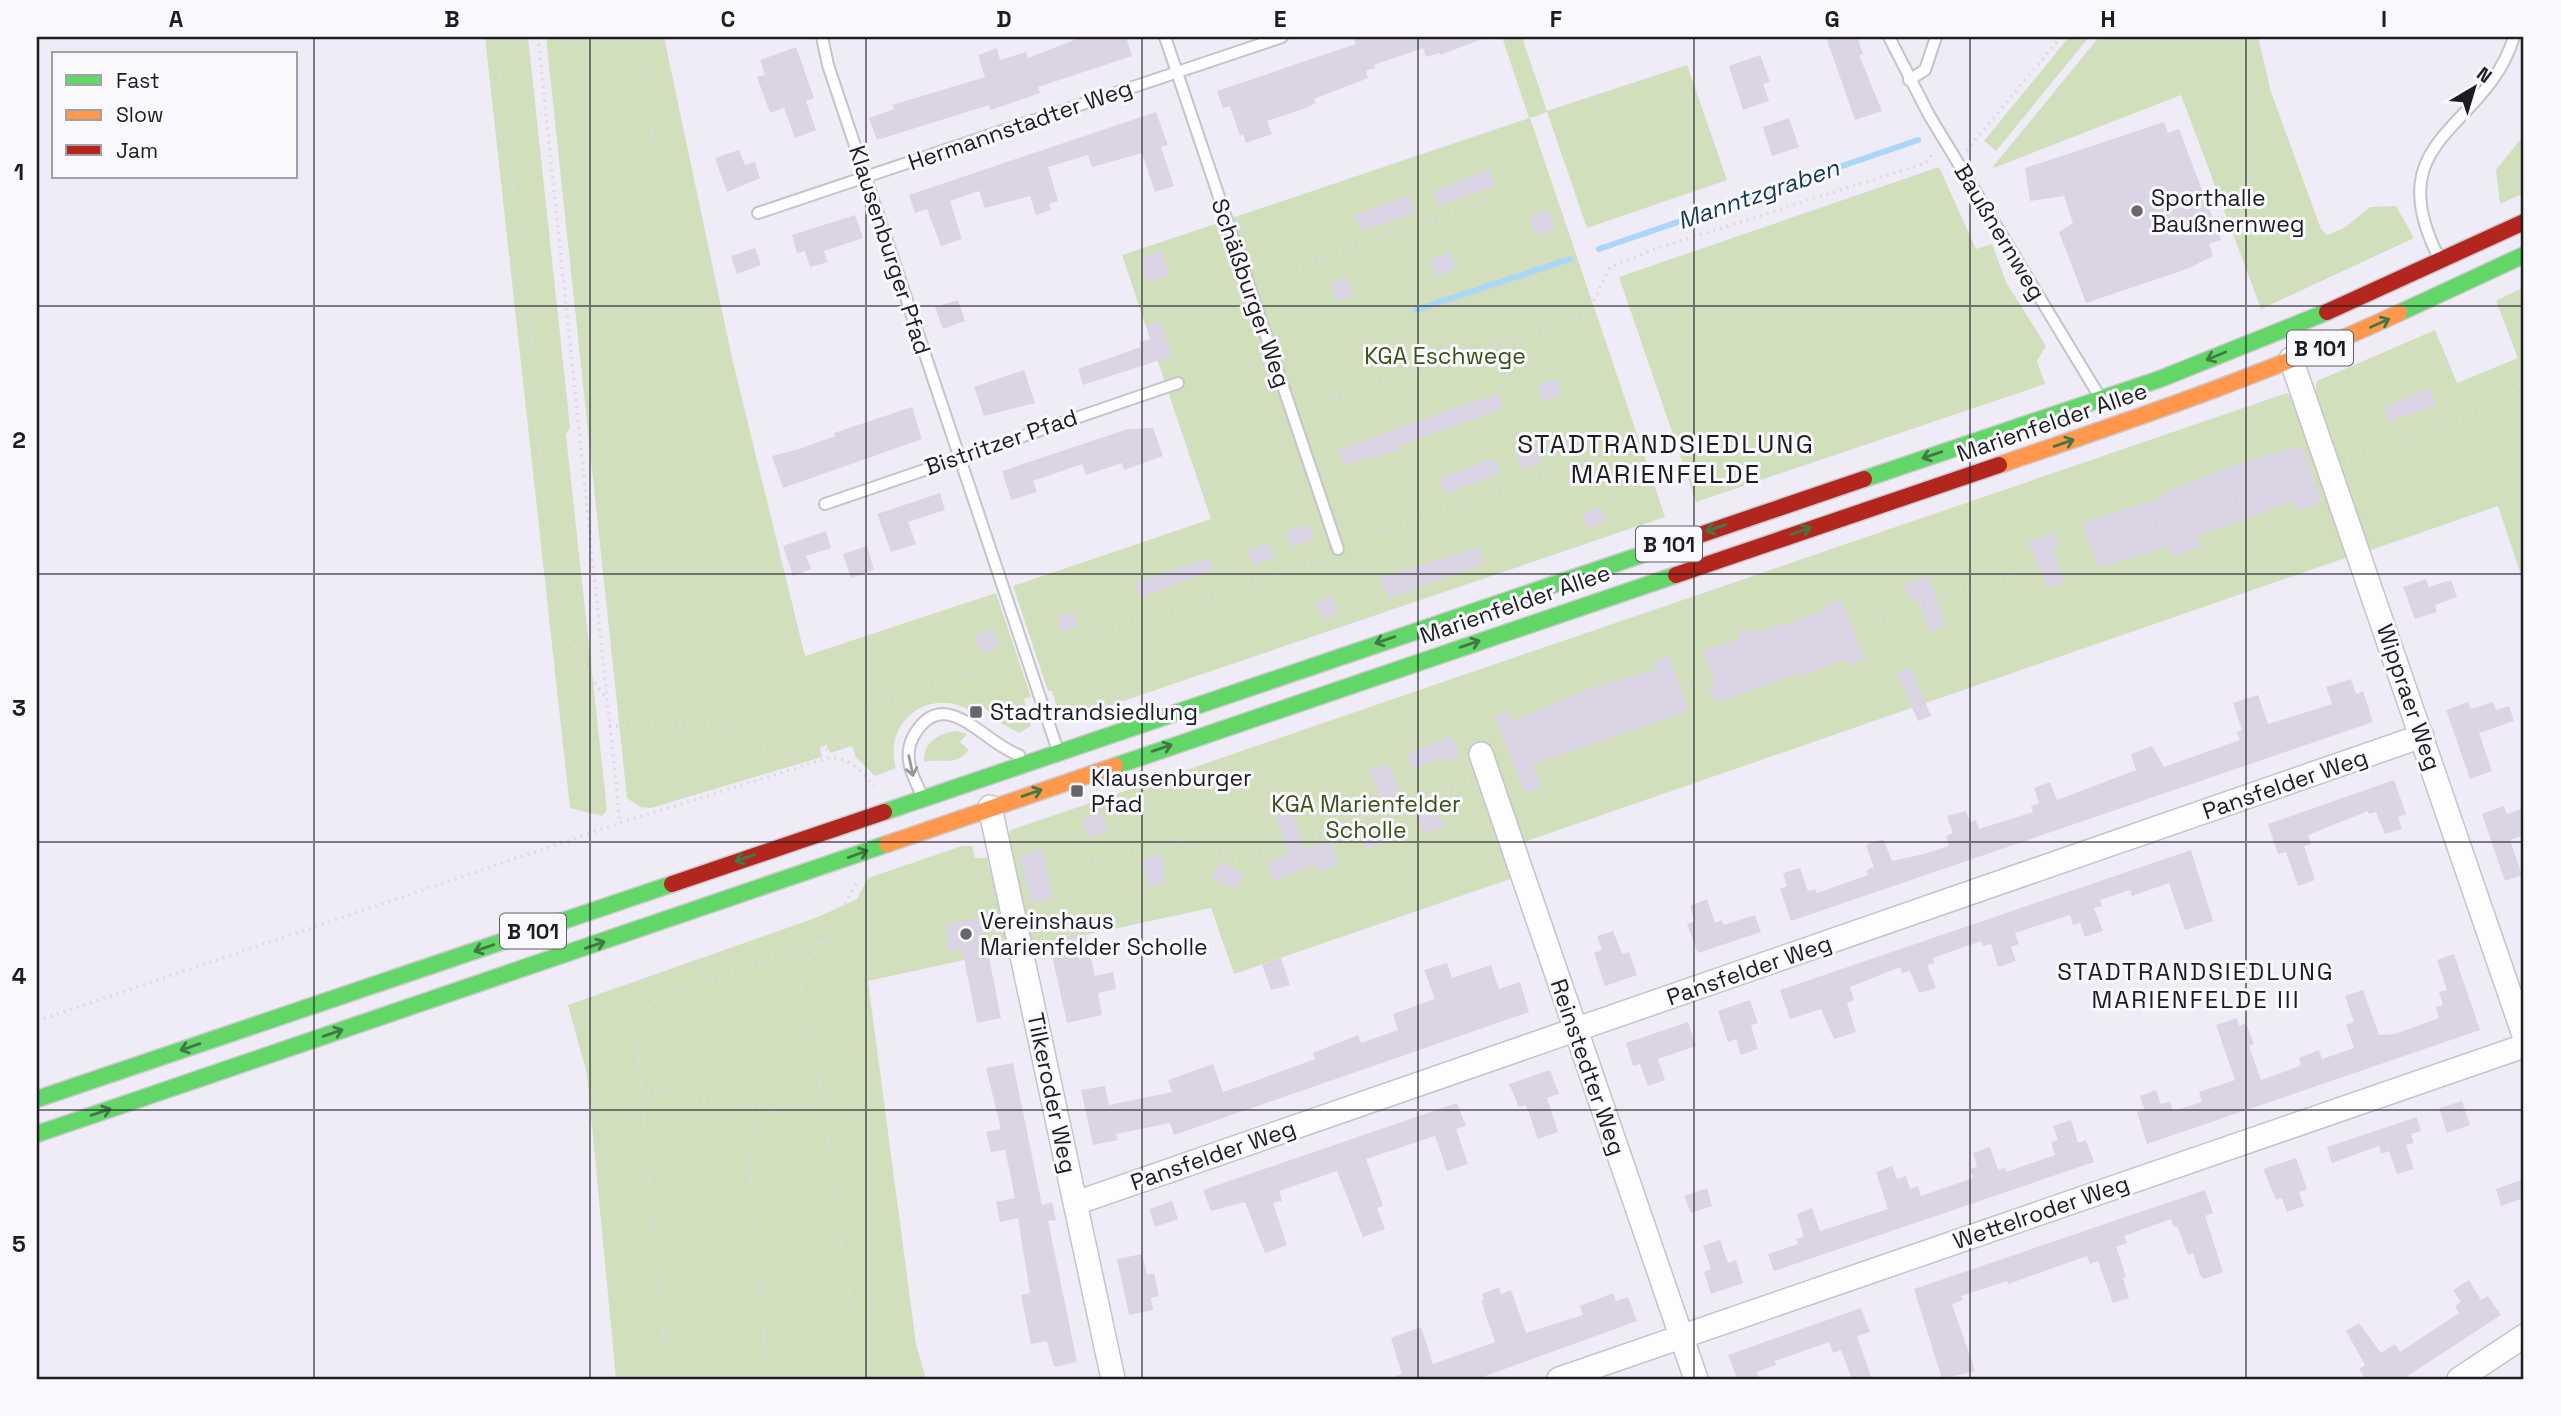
<svg xmlns="http://www.w3.org/2000/svg" width="2561" height="1416" viewBox="0 0 2561 1416" font-family="'Space Grotesk',sans-serif">
  <style>
    .green { fill: #d2dfbd }
    .lines { fill: none; stroke-linecap: round; stroke-linejoin: round }
    .stream { stroke: #abd6f8; stroke-width: 6 }
    .building { fill: #dad4e5 }
    .lane-casing { stroke: #c6c3cb; stroke-width: 14 }
    .street-casing { stroke: #c6c3cb; stroke-width: 26 }
    .fast-casing { stroke: #cccad0; stroke-width: 19 }
    .slow-casing { stroke: #cccad0; stroke-width: 19 }
    .jam-casing { stroke: #cccad0; stroke-width: 19 }
    .path { stroke: #dcdbde; stroke-width: 3.5; stroke-dasharray: 2 5; stroke-linecap: butt }
    .lane { stroke: #fdfcfe; stroke-width: 10 }
    .street { stroke: #fdfcfe; stroke-width: 23 }
    .fast { stroke: #63d668; stroke-width: 16 }
    .slow { stroke: #ff974d; stroke-width: 16 }
    .jam { stroke: #b3261e; stroke-width: 16 }
    .oneway { stroke: #407946 }
    .oneway2 { stroke: #99979b }
    .grid { fill: none; stroke: #1e1c23; stroke-width: 2; stroke-opacity: 0.55 }
    .poi-dot { fill: #68656d; stroke: #f9f8fc; stroke-width: 2.5 }
    .labels { text-anchor: middle; dominant-baseline: central; stroke-width: 6; stroke-linejoin: round; paint-order: stroke }
    .shield { fill: #f9f8fc; stroke: #605e64; stroke-width: 2 }
    .shield-label { font-size: 21px; font-weight: bold; fill: #1e1c23 }
    .street-label { font-size: 23px; fill: #1e1c23; stroke: #f9f8fc }
    .poi-label { font-size: 23px; fill: #1e1c23; stroke: #f9f8fc; text-anchor: start }
    .park-label { font-size: 23px; fill: #3d5016; stroke: #f9f8fc }
    .water-label { font-size: 24px; font-style: italic; fill: #15384f; stroke: #f9f8fc }
    .neighbourhood-label { font-size: 24px; letter-spacing: 2px; fill: #1e1c23; stroke: #f9f8fc }
    .quarter-label { font-size: 26px; letter-spacing: 2px; fill: #1e1c23; stroke: #f9f8fc }
    .neatline { fill: none; stroke: #1e1c23; stroke-width: 2.5 }
    .grid-label { font-size: 23px; text-anchor: middle; font-weight: bold; fill: #1e1c23 }
  </style>
  <rect width="100%" height="100%" fill="#f0ecf7"/>
  <path class="green" d="M485,37H528L570,427L566,435L607,810L602,816L570,808Z
    M546,37H664L732,358L805,656L996,593L1031,697L1024,699L1031,726L1019,733L997,721L980,703L972,712C931,685 882,721 896,768L875,776L856,757L852,746L830,753L827,745L820,747L822,757L651,808L640,807L627,798Z
    M1502,37H1522L1547,111L1687,65L1727,180L1587,228L1547,112L1530,118L1665,517L1067,720L1058,711L1052,691H1048L1013,586L1211,519L1122,255L1221,222L1310,485L1321,482L1232,218L1529,118Z
    M2069,37H2089L1996,151L1984,141Z
    M2099,37H2258L2271,92L2321,229L2327,235L2344,228L2370,207L2396,206L2414,238L2261,309L2181,95L1991,169Z
    M2524,135V193L2500,204L2496,170Z
    M1939,167L1976,249L1992,244L2006,282L2046,346L2037,361L2045,384L1696,502L1619,277Z
    M2524,287V584L2498,506L2368,551L2315,392L2317,381L2435,330L2457,383L2518,358L2496,301Z
    M2287,393L2297,401L2351,556L1521,843L1487,744L1470,751L1513,878L1234,974L1211,908L1029,947L1006,840L1011,830Z
    M956,731L967,734L960,742L969,750C956,767 942,758 924,762C923,742 938,734 956,731Z
    M962,846H972L975,858H987L1010,950L868,981L916,1344L926,1379H616L587,1074L568,1005L818,917L857,899L868,878Z"/>
  <g class="lines">
    <path class="stream" d="M1599,249L1918,140
      M1416,310L1570,259"/>
  </g>
  <path class="building" d="M1082,37H1126L1132,56L1038,87L1040,93L991,110L989,105L877,140L869,118L894,109L892,105L985,77L978,55L997,48L1000,60L1026,52L1028,58Z
    M1353,37L1485,38L1440,55L1439,53L1426,57L1423,48L1374,65L1375,68L1366,71L1368,78L1314,99L1316,103L1306,108L1267,121L1272,134L1246,143L1243,134L1240,136L1230,106L1223,108L1217,91L1356,44Z
    M1826,37H1857L1863,54L1859,55L1882,111L1855,120Z
    M796,47L814,98L806,101L816,130L795,138L784,108L770,113L757,77L765,75L760,60Z
    M1760,55L1770,82L1763,84L1769,101L1743,110L1729,66Z
    M1156,112L1168,145L1161,147L1174,186L1155,192L1142,153L1092,167L1088,155L1048,167L1058,201L1049,204L1051,210L1036,215L1030,196L985,208L979,191L950,201L962,239L941,246L927,209L915,213L909,195Z
    M1789,118L1799,147L1772,156L1763,127Z
    M2164,122L2168,133L2179,129L2221,240L2209,244L2213,256L2187,269L2086,303L2059,232L2073,223L2064,196L2030,201L2025,168Z
    M739,150L745,165L755,162L760,178L727,192L715,158Z
    M1489,169L1495,186L1439,206L1433,192Z
    M1409,195L1416,213L1362,231L1355,215Z
    M1547,210L1555,228L1537,236L1529,218Z
    M855,215L863,238L824,251L828,262L810,267L805,251L797,253L792,235Z
    M755,248L761,265L737,274L731,256Z
    M1162,251L1170,276L1147,283L1139,259Z
    M1450,252L1456,269L1436,276L1430,259Z
    M1347,277L1354,295L1337,302L1330,283Z
    M958,300L965,321L943,329L935,307Z
    M1160,321L1172,356L1083,385L1078,369L1141,347L1139,342L1150,339L1146,326Z
    M1024,370L1035,403L984,416L974,387Z
    M1557,379L1562,395L1542,401L1538,385Z
    M2429,388L2437,405L2389,422L2384,407Z
    M1499,395L1503,408L1399,446L1400,450L1344,465L1339,450L1474,401Z
    M912,407L922,439L783,488L772,456L799,449L835,436L834,433Z
    M1153,428L1163,456L1124,470L1122,463L1086,475L1082,464L1033,481L1037,492L1011,500L1002,471L1128,429Z
    M1576,435L1583,452L1566,457L1560,440Z
    M2302,446L2322,502L2297,511L2294,501L2196,536L2201,547L2172,557L2168,546L2099,568L2082,523L2165,497L2163,493L2236,465Z
    M1536,448L1541,463L1522,470L1517,455Z
    M1494,458L1500,473L1445,494L1440,479Z
    M940,493L945,510L908,522L916,544L891,552L877,514Z
    M1601,507L1606,522L1588,529L1582,513Z
    M1309,524L1314,539L1291,547L1285,532Z
    M826,531L831,548L806,556L811,569L793,576L783,546Z
    M2054,532L2059,547L2052,549L2065,582L2048,589L2028,542Z
    M1268,543L1274,558L1253,565L1247,550Z
    M867,546L874,570L851,578L843,554Z
    M1479,548L1484,563L1388,599L1380,577Z
    M1209,558L1213,570L1141,598L1135,583Z
    M1929,576L1945,627L1929,632L1916,598L1909,600L1904,584Z
    M2426,579L2429,587L2451,580L2457,597L2435,605L2437,612L2415,619L2403,587Z
    M1332,595L1338,613L1322,619L1315,602Z
    M1842,600L1865,659L1849,665L1846,659L1801,676L1800,673L1715,703L1709,688L1715,686L1703,651L1740,639L1738,633L1753,628L1755,633L1823,612L1821,608Z
    M1074,612L1078,627L1062,632L1057,617Z
    M993,629L999,647L982,654L975,636Z
    M1669,656L1689,711L1533,764L1541,787L1525,793L1494,716L1508,711L1513,721L1590,688L1656,670L1653,662Z
    M1911,668L1931,716L1918,721L1897,674Z
    M2351,679L2356,694L2363,691L2373,722L1791,921L1780,889L1787,886L1783,873L1800,868L1808,891L1815,889L1817,893L1868,875L1867,870L1874,867L1866,845L1883,839L1892,861L1924,854L1949,846L1946,836L1953,833L1947,816L1966,811L1970,822L1976,820L1979,829L2033,812L2031,806L2039,803L2034,788L2050,782L2057,800L2136,770L2131,754L2152,746L2164,767L2240,740L2237,732L2242,730L2233,703L2258,695L2268,724L2332,704L2326,687Z
    M2468,702L2471,709L2493,702L2496,710L2509,706L2514,721L2479,733L2492,771L2470,779L2446,710Z
    M1453,736L1460,756L1444,762L1443,758L1412,769L1407,754Z
    M1388,764L1400,793L1381,800L1369,770Z
    M2394,780L2406,814L2398,817L2402,829L2385,834L2376,812L2369,814L2368,811L2308,835L2311,844L2304,846L2315,880L2298,886L2286,852L2278,854L2268,824Z
    M2504,806L2507,814L2524,808V835L2510,840L2522,875L2505,881L2482,814Z
    M1290,807L1305,849L1330,840L1338,864L1317,871L1315,864L1274,880L1267,862L1289,854L1274,812Z
    M1437,809L1444,826L1423,834L1417,817Z
    M1101,813L1107,832L1088,838L1082,819Z
    M1376,824L1384,842L1367,849L1359,830Z
    M1042,849L1053,898L1031,903L1019,855Z
    M2191,850L2213,921L2185,930L2169,883L2132,896L2130,890L2100,900L2102,906L2094,908L2103,931L2093,934L2085,937L2080,923L2073,925L2070,915L2015,933L2019,944L2011,947L2016,961L1998,967L1991,944L1983,946L1981,941L1933,958L1935,963L1927,965L1936,988L1927,991L1919,993L1910,971L1902,973L1900,967L1850,987L1854,1000L1847,1003L1856,1032L1834,1039L1821,1009L1790,1019L1780,990Z
    M1161,854L1166,883L1148,886L1142,859Z
    M1219,863L1244,873L1238,889L1212,879Z
    M1707,899L1715,923L1722,920L1724,925L1755,915L1761,932L1698,953L1687,924L1695,921L1690,906Z
    M981,917L1001,1018L977,1023L962,949L950,951L945,924Z
    M1613,931L1622,954L1629,952L1637,975L1605,986L1594,953L1602,950L1597,936Z
    M1074,936H1086L1095,976L1113,972L1116,989L1098,993L1102,1015L1067,1023L1049,942Z
    M2454,954L2480,1030L2147,1144L2137,1112L2145,1110L2140,1096L2156,1090L2161,1104L2170,1102L2173,1111L2202,1102L2199,1092L2235,1080L2216,1025L2237,1018L2239,1026L2246,1023L2254,1044L2249,1046L2261,1080L2297,1067L2301,1064L2299,1058L2319,1050L2322,1059L2354,1048L2346,1025L2354,1022L2345,996L2363,990L2379,1035L2395,1034L2439,1018L2436,1007L2443,1005L2439,992L2447,990L2437,960Z
    M1281,958L1290,985L1271,990L1262,965Z
    M1447,963L1452,978L1491,965L1499,989L1520,982L1529,1012L1174,1135L1170,1123L1116,1134L1118,1140L1093,1145L1081,1090L1105,1086L1109,1105L1172,1092L1168,1080L1213,1064L1223,1092L1258,1080L1315,1059L1313,1053L1358,1035L1361,1043L1398,1030L1393,1014L1435,999L1424,970Z
    M1750,1000L1758,1023L1751,1025L1758,1049L1741,1055L1736,1039L1728,1042L1718,1011Z
    M1688,1022L1696,1046L1658,1059L1665,1080L1648,1086L1640,1064L1633,1066L1626,1043Z
    M1013,1063L1042,1205L1052,1202L1056,1220L1048,1221L1077,1362L1054,1367L1047,1341L1031,1344L1021,1295L1030,1293L1018,1218L1000,1222L996,1202L1015,1198L1010,1173L1005,1150L991,1152L986,1132L1001,1129L986,1068Z
    M1550,1070L1559,1094L1547,1098L1558,1132L1538,1139L1526,1105L1519,1107L1509,1084Z
    M2462,1101L2470,1125L2447,1133L2439,1108Z
    M1457,1103L1466,1126L1456,1129L1468,1164L1447,1171L1435,1136L1366,1159L1383,1206L1377,1208L1385,1229L1363,1237L1337,1171L1279,1191L1282,1201L1273,1203L1287,1245L1265,1253L1245,1202L1211,1211L1203,1190Z
    M2417,1117L2421,1131L2411,1134L2414,1143L2406,1145L2414,1169L2397,1174L2389,1151L2381,1154L2379,1146L2332,1163L2327,1147Z
    M2071,1120L2078,1143L2086,1140L2094,1162L1774,1271L1768,1254L1798,1244L1796,1239L1804,1237L1797,1214L1812,1208L1820,1231L1888,1209L1876,1172L1892,1166L1897,1179L1906,1176L1910,1189L1918,1186L1921,1196L1973,1178L1970,1169L1977,1167L1973,1153L1990,1147L1998,1170L2005,1168L2006,1172L2055,1155L2051,1142L2058,1140L2053,1126Z
    M2296,1158L2307,1189L2299,1192L2304,1206L2287,1212L2282,1198L2276,1200L2263,1169Z
    M2524,1179V1198L2501,1206L2496,1189Z
    M1707,1188L1712,1206L1691,1213L1684,1196Z
    M2205,1190L2213,1213L2205,1216L2223,1272L2204,1279L2200,1275L2193,1253L2188,1255L2177,1226L2174,1227L2171,1219L2124,1236L2127,1243L2116,1247L2126,1276L2123,1278L2129,1298L2113,1303L2098,1261L2090,1264L2087,1256L2008,1284L2007,1281L1961,1296L1963,1300L1952,1304L1975,1371L1942,1379L1914,1289Z
    M1172,1201L1178,1219L1155,1227L1149,1209Z
    M1720,1240L1728,1263L1736,1260L1743,1283L1711,1294L1704,1272L1711,1269L1703,1246Z
    M1142,1254L1147,1275L1154,1273L1159,1296L1151,1298L1153,1310L1129,1315L1117,1259Z
    M2469,1280L2481,1300L2488,1296L2501,1315L2403,1379H2366L2359,1369L2365,1365L2346,1331L2359,1323L2381,1353L2395,1344L2400,1352L2459,1313L2455,1306L2461,1302L2453,1290Z
    M1499,1287L1501,1294L1511,1290L1526,1333L1583,1315L1580,1306L1613,1293L1616,1301L1628,1297L1637,1321L1477,1379H1397L1396,1376L1402,1374L1391,1338L1421,1327L1433,1364L1495,1342L1481,1301L1484,1300L1482,1294Z
    M1861,1308L1870,1332L1857,1336L1872,1379H1852L1841,1350L1833,1353L1829,1342L1775,1361L1776,1365L1757,1372L1759,1379H1737L1728,1355Z"/>
  <g class="lines">
    <defs>
      <path id="lane" d="M822,37L828,65L1057,748
        M1165,37L1338,549
        M1889,37L1929,115L2098,394
        M1909,80L1925,70L1936,37
        M758,213L1282,37
        M2438,256C2378,136 2485,131 2514,37
        M825,504L1178,383
        M921,793C912,775 903,757 913,737C944,681 984,744 1019,755"/>
      <path id="street" d="M2291,359L2524,1035
        M1481,754L1696,1379
        M990,807L1113,1379
        M1076,1203L2422,736
        M1559,1379L2524,1046
        M2459,1379L2524,1336"/>
      <path id="fast" d="M2399,313L2524,255
        M1864,479L2160,379L2327,312
        M1115,766L1676,575
        M884,812L1682,541
        M37,1099L672,884
        M37,1134L887,844"/>
      <path id="slow" d="M1999,465C2134,419 2270,373 2399,313
        M887,844L1115,766"/>
      <path id="jam" d="M2327,312L2524,222
        M1682,541L1864,479
        M1676,575L1999,465
        M672,884L884,812"/>
    </defs>
    <use href="#lane" class="lane-casing"/>
    <use href="#street" class="street-casing"/>
    <use href="#fast" class="fast-casing"/>
    <use href="#slow" class="slow-casing"/>
    <use href="#jam" class="jam-casing"/>
    <path class="path" d="M495,37L533,352L532,384L555,587C563,630 579,662 605,697
      M538,37L620,823
      M641,37L654,146
      M1966,151L2061,37
      M1286,271L1523,188
      M1329,399L1587,315L1610,267L1655,249L1926,163L1933,153
      M2347,461L2493,408L2524,380
      M1350,541L1627,447
      M1042,653L1327,557
      M609,726L724,725C739,730 748,741 761,748C780,757 836,753 851,738C860,730 865,715 871,705L1006,662
      M1502,747L2310,474
      M1026,878L1179,841L1238,861L1470,781
      M823,941L807,960L801,985L815,1052L861,1379
      M37,1021L620,823L828,758C849,757 861,770 874,786
      M641,1087L772,1110
      M667,1379L636,1026L643,1009L660,997L823,941L856,884
      M768,1379L749,1165L756,1123L772,1110L820,1102"/>
    <use href="#lane" class="lane"/>
    <use href="#street" class="street"/>
    <use href="#fast" class="fast"/>
    <use href="#slow" class="slow"/>
    <use href="#jam" class="jam"/>
  </g>
  <defs><path id="oneway-shaft" d="M-6 0H5M1.5-3L5.5 0L1.5 3" fill="none" stroke-width="1.6" stroke-linecap="round" stroke-linejoin="round" transform="scale(1.75)"/></defs>
  <g class="oneway">
    <use href="#oneway-shaft" transform="translate(2380 323) rotate(-24)"/>
    <use href="#oneway-shaft" transform="translate(2216 356) rotate(158)"/>
    <use href="#oneway-shaft" transform="translate(2064 443) rotate(-19)"/>
    <use href="#oneway-shaft" transform="translate(1932 455) rotate(161)"/>
    <use href="#oneway-shaft" transform="translate(1716 528) rotate(161)"/>
    <use href="#oneway-shaft" transform="translate(1801 531) rotate(-19)"/>
    <use href="#oneway-shaft" transform="translate(1385 640) rotate(161)"/>
    <use href="#oneway-shaft" transform="translate(1470 644) rotate(-19)"/>
    <use href="#oneway-shaft" transform="translate(1162 748) rotate(-19)"/>
    <use href="#oneway-shaft" transform="translate(1032 793) rotate(-19)"/>
    <use href="#oneway-shaft" transform="translate(858 854) rotate(-20)"/>
    <use href="#oneway-shaft" transform="translate(745 858) rotate(161)"/>
    <use href="#oneway-shaft" transform="translate(595 945) rotate(-19)"/>
    <use href="#oneway-shaft" transform="translate(484 948) rotate(161)"/>
    <use href="#oneway-shaft" transform="translate(333 1033) rotate(-19)"/>
    <use href="#oneway-shaft" transform="translate(190 1047) rotate(161)"/>
    <use href="#oneway-shaft" transform="translate(101 1112) rotate(-19)"/>
  </g>
  <use class="oneway2" href="#oneway-shaft" transform="translate(911 766) rotate(78)"/>
  <path class="grid" d="M314,37V1379M590,37V1379M866,37V1379M1142,37V1379M1418,37V1379M1694,37V1379M1970,37V1379M2246,37V1379M37,306H2524M37,574H2524M37,842H2524M37,1110H2524"/>
  <g class="poi-dot">
    <circle cx="2137" cy="211" r="7"/>
    <rect x="969" y="705" width="14" height="14" rx="3.5"/>
    <rect x="1070" y="784" width="14" height="14" rx="3.5"/>
    <circle cx="966" cy="934" r="7"/>
  </g>
  <g class="labels">
    <g class="shield">
      <rect x="2287" y="330.5" width="66" height="35" rx="5"/>
      <rect x="1636" y="526.5" width="66" height="35" rx="5"/>
      <rect x="500" y="913.5" width="66" height="35" rx="5"/>
    </g>
    <g class="shield-label">
      <text x="2320" y="348">B 101</text>
      <text x="1669" y="544">B 101</text>
      <text x="533" y="931">B 101</text>
    </g>
    <g class="street-label">
      <text transform="translate(1020 125) rotate(-19)">Hermannstadter Weg</text>
      <text transform="translate(2000 232) rotate(59)">Baußnernweg</text>
      <text transform="translate(890 250) rotate(72)">Klausenburger Pfad</text>
      <text transform="translate(1251 293) rotate(71)">Schäßburger Weg</text>
      <text transform="translate(2052 422) rotate(-19)">Marienfelder Allee</text>
      <text transform="translate(1001 442) rotate(-19)">Bistritzer Pfad</text>
      <text transform="translate(1515 604) rotate(-19)">Marienfelder Allee</text>
      <text transform="translate(2409 697) rotate(71)">Wippraer Weg</text>
      <text transform="translate(2285 784) rotate(-19)">Pansfelder Weg</text>
      <text transform="translate(1749 970) rotate(-19)">Pansfelder Weg</text>
      <text transform="translate(1588 1067) rotate(71)">Reinstedter Weg</text>
      <text transform="translate(1052 1093) rotate(78)">Tilkeroder Weg</text>
      <text transform="translate(1213 1155) rotate(-19)">Pansfelder Weg</text>
      <text transform="translate(2041 1212) rotate(-19)">Wettelroder Weg</text>
    </g>
    <g class="poi-label">
      <text x="2151" y="198">Sporthalle<tspan x="2151" dy="26">Baußnernweg</tspan></text>
      <text x="990" y="712">Stadtrandsiedlung</text>
      <text x="1091" y="778">Klausenburger<tspan x="1091" dy="26">Pfad</tspan></text>
      <text x="980" y="921">Vereinshaus<tspan x="980" dy="26">Marienfelder Scholle</tspan></text>
    </g>
    <g class="park-label">
      <text x="1445" y="356">KGA Eschwege</text>
      <text x="1366" y="804">KGA Marienfelder<tspan x="1366" dy="26">Scholle</tspan></text>
    </g>
    <g class="water-label">
      <text transform="translate(1758 194) rotate(-19)">Manntzgraben</text>
    </g>
    <g class="neighbourhood-label">
      <text x="2196" y="971">STADTRANDSIEDLUNG<tspan x="2196" dy="28">MARIENFELDE III</tspan></text>
    </g>
    <g class="quarter-label">
      <text x="1666" y="444">STADTRANDSIEDLUNG<tspan x="1666" dy="30">MARIENFELDE</tspan></text>
    </g>
  </g>
  <rect width="2561" height="1416" fill="none" stroke="#f9f8fc" stroke-width="77"/>
  <rect x="52" y="52" width="245" height="126" fill="#f9f8fc" stroke="#a1a0a5" stroke-width="2"/>
  <rect x="66" y="75" width="35" height="10" fill="#63d668" stroke="#a1a0a5" stroke-width="2"/>
  <text x="116" y="88" font-size="21" fill="#1e1c23">Fast</text>
  <rect x="66" y="110" width="35" height="10" fill="#ff974d" stroke="#a1a0a5" stroke-width="2"/>
  <text x="116" y="122" font-size="21" fill="#1e1c23">Slow</text>
  <rect x="66" y="145" width="35" height="10" fill="#b3261e" stroke="#a1a0a5" stroke-width="2"/>
  <text x="116" y="158" font-size="21" fill="#1e1c23">Jam</text>
  <g transform="translate(2474 88) rotate(38)" stroke="#f9f8fc" stroke-width="5" paint-order="stroke">
  <path d="M0-5L12 26L0 18L-12 26Z" fill="#1e1c23"/>
  <text y="-10" font-size="19" font-weight="bold" text-anchor="middle" fill="#1e1c23">N</text>
  </g>
  <rect x="38" y="38" width="2484" height="1340" class="neatline"/>
  <g class="grid-label">
    <text x="176" y="27">A</text>
    <text x="452" y="27">B</text>
    <text x="728" y="27">C</text>
    <text x="1004" y="27">D</text>
    <text x="1280" y="27">E</text>
    <text x="1556" y="27">F</text>
    <text x="1832" y="27">G</text>
    <text x="2108" y="27">H</text>
    <text x="2384" y="27">I</text>
    <text x="19" y="180">1</text>
    <text x="19" y="448">2</text>
    <text x="19" y="716">3</text>
    <text x="19" y="984">4</text>
    <text x="19" y="1252">5</text>
  </g>
</svg>
